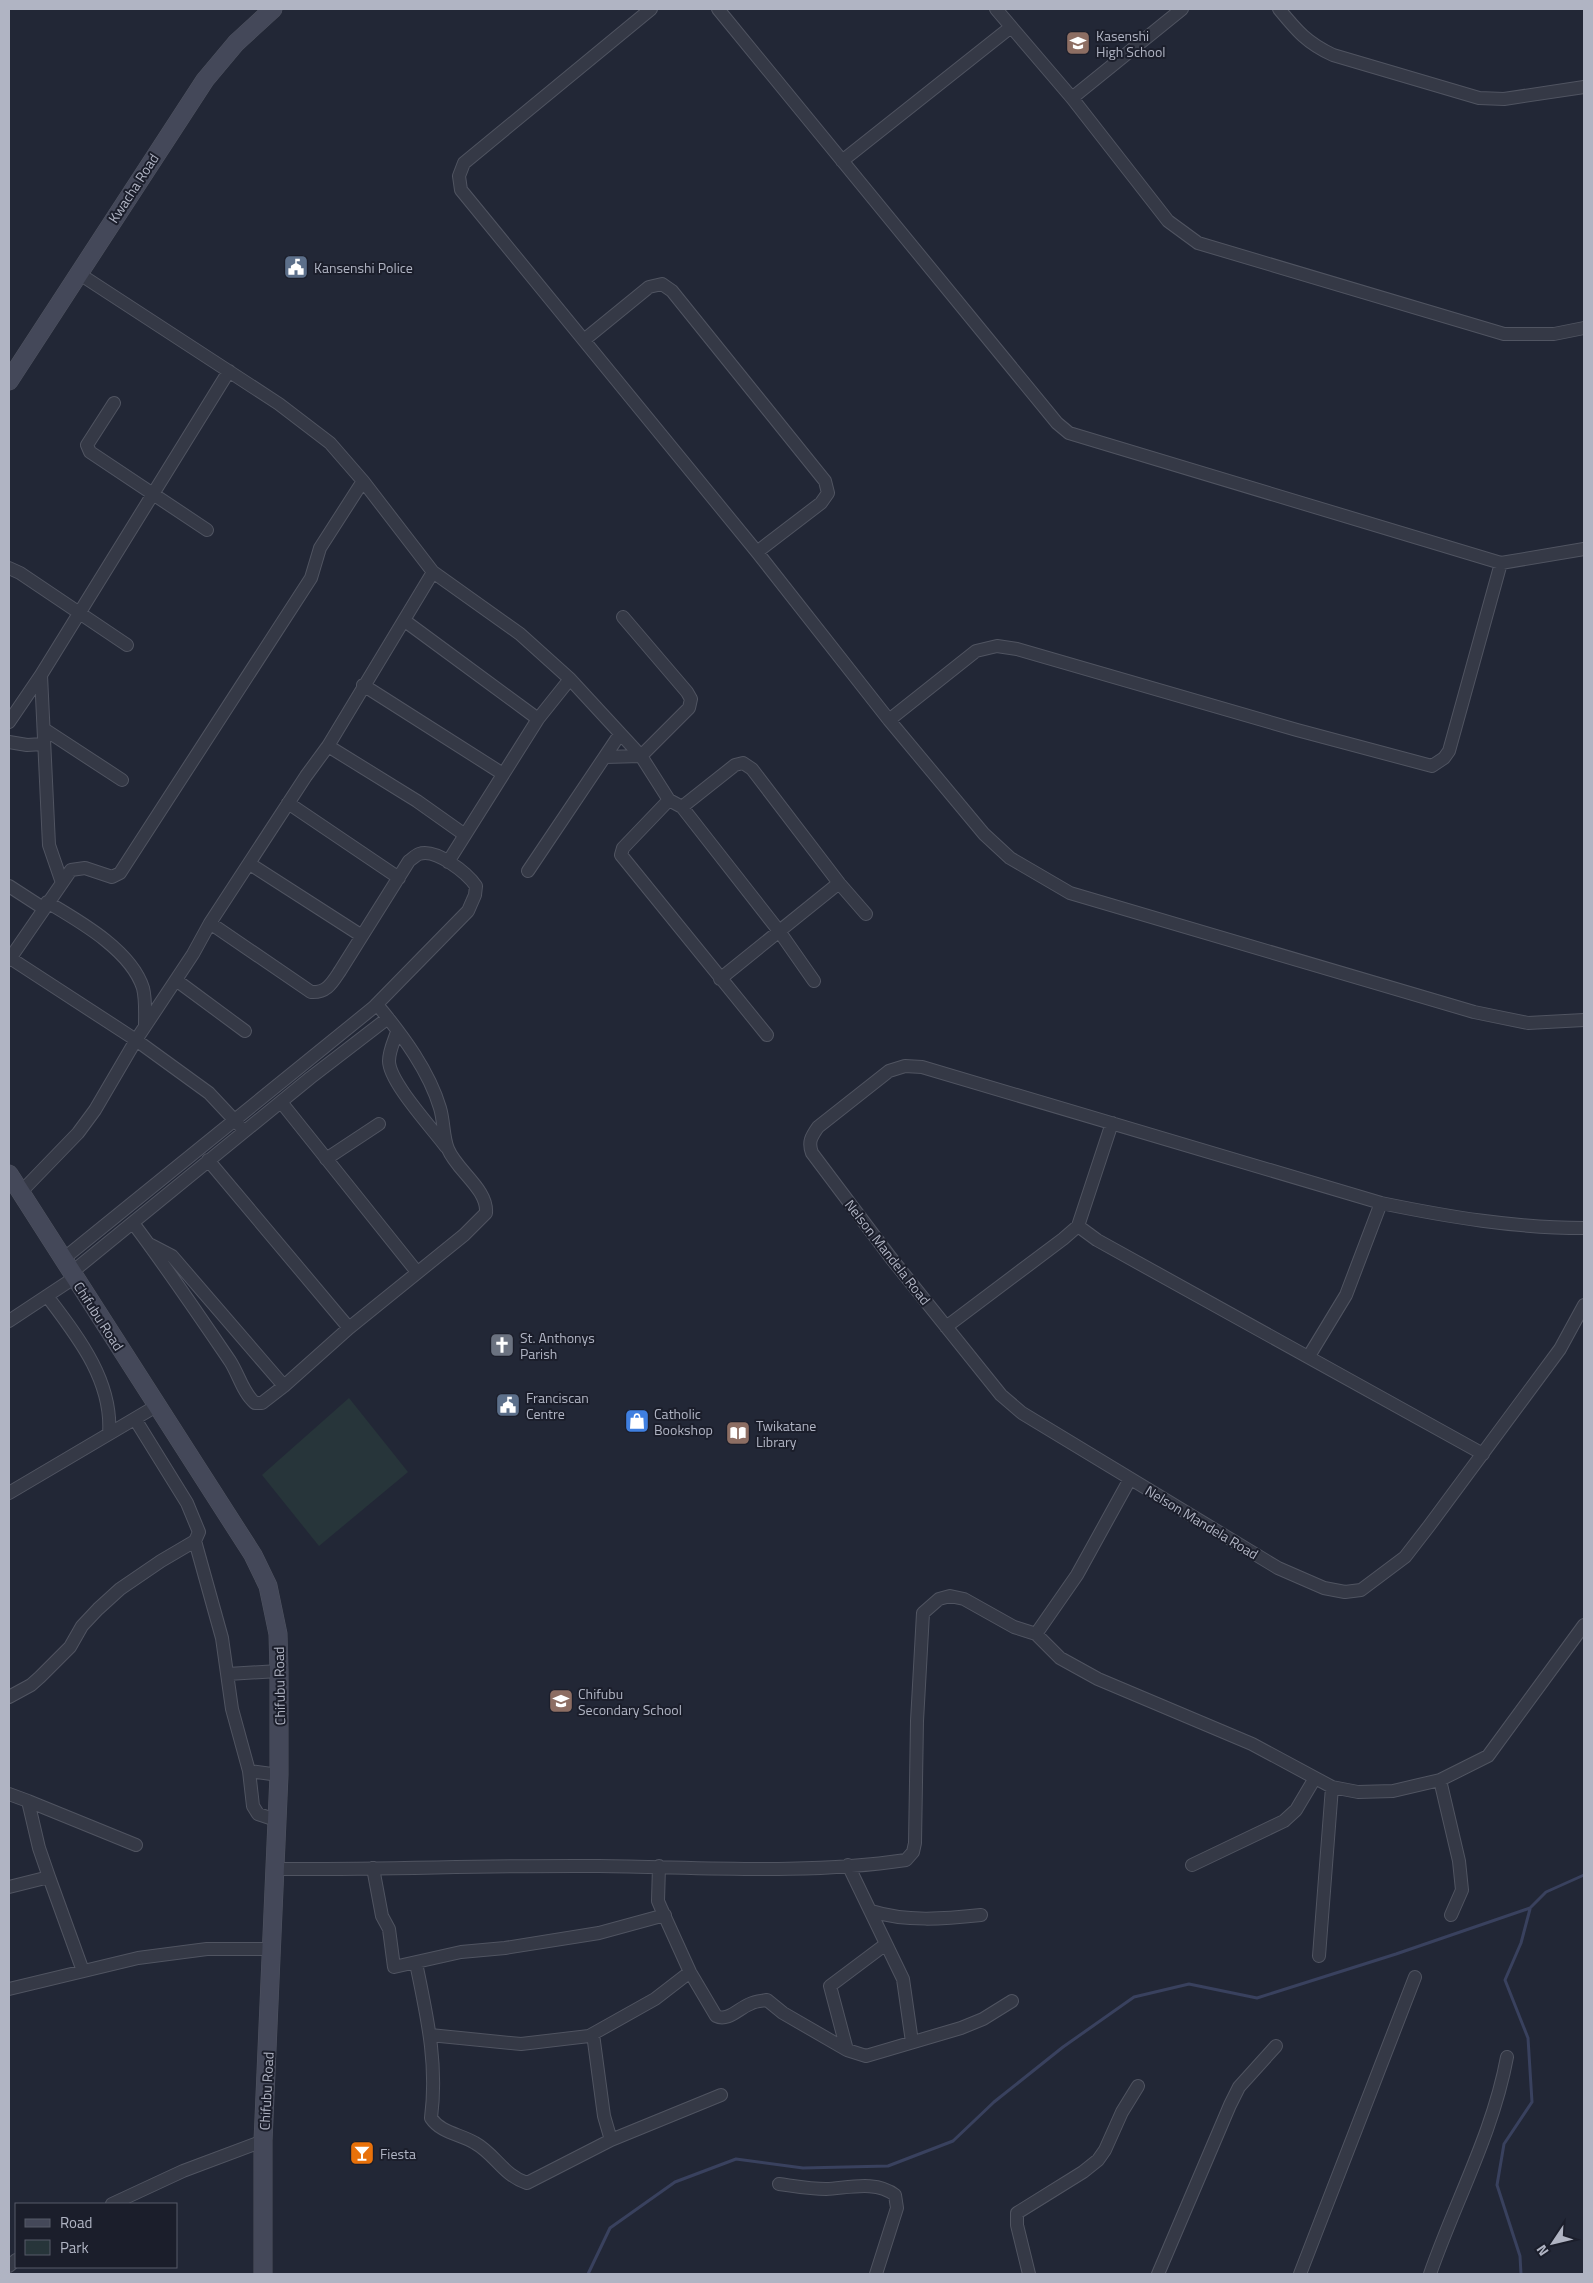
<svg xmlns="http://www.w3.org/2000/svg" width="1593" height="2283" viewBox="0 0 1593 2283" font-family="'Titillium Web',sans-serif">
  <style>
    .green { fill: #27353a }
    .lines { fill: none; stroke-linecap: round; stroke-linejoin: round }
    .stream { stroke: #39415e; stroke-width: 3 }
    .street-casing { stroke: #505461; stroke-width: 14 }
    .secondary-casing { stroke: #505461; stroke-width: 19 }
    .street { stroke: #353946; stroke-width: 12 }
    .secondary { stroke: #444859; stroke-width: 18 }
    .labels { text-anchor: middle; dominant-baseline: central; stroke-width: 4; stroke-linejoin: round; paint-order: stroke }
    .poi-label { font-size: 14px; fill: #b0b4c3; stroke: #1b1e2b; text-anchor: start }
    .street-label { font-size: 14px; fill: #b0b4c3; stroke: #1b1e2b }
  </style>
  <rect width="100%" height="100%" fill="#222736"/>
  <path class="green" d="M349,1398L408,1472L319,1546L262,1475Z"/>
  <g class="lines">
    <path class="stream" d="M588,2274L610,2228L675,2182L736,2159L803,2168L888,2166L953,2141L994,2102L1063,2047L1134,1997L1189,1984L1257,1998L1396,1954L1530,1908L1546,1892L1584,1875
      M1521,2274L1520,2256L1497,2185L1504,2144L1532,2102L1528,2038L1505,1980L1521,1943L1530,1909"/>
    <defs>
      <path id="street" d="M651,9L464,163L459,176L461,190L757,552L889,720L984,834L1010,858L1070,893L1474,1012L1528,1023L1584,1020
        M718,9L1057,423L1069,433L1501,563L1584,549
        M996,9L1072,98L1168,221L1198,243L1504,334H1554L1584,328
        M1279,9C1297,31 1307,43 1333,55L1479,98L1504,99L1584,87
        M1072,98L1182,9
        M842,161L1011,27
        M78,273L279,404L330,443L363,481L433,572L520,634L570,679L641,756L669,800L682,807L779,931L814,981
        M584,340L649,287L662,284L672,291L825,481L828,493L821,503L757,552
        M114,403L87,445L90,452L207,530
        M9,568L20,573L127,645
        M405,621L538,719
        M363,685L503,774
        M889,720L976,651L997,646L1017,649L1297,730L1432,766L1444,758L1449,751L1501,563
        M9,722L41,675
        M44,729L122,780
        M9,742L27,745L43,744
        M328,746L417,801L465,835
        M605,757L641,756L689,708L691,699L687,692L623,617
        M669,800L623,848L621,855L767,1035
        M288,803L399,878
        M682,807L735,765L743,763L752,769L839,883L866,914
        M448,862L538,719L570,679
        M250,864L362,936
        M528,871L620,734
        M61,880L49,845L41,675L229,371
        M9,886L43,908
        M47,902C79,921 131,950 143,988C146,1000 145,1014 145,1026
        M10,958L136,1040L209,1093L239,1125
        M9,960L71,870L85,868L112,877L120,873L311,578L320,548L363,481
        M720,979L839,883
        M176,980L245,1031
        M397,1032C394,1041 389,1051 389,1061C389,1082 433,1129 446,1147
        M281,1102L417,1272
        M326,1159L379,1124
        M208,1160L349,1328
        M20,1193L78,1133L95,1110L136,1040L193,954L210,923L306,776L328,746L433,572
        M133,1223C167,1268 198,1314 230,1361C239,1375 243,1393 255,1403H262L284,1386L349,1328L464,1235L486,1213C488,1189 457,1171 448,1149C443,1137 444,1121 440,1108C429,1071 403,1036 379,1007H374
        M1078,1226L1112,1123
        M1584,1228C1515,1228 1449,1217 1381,1203L922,1067L905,1066L889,1071L818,1127C811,1137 808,1142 812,1153L891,1258L1001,1395L1022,1413L1278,1568L1324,1588L1345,1592L1361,1590L1405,1557L1429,1526L1560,1349L1584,1305
        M149,1244L172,1256L284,1386
        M62,1260L374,1007L468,911L475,895L476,886C467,873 436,848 419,854C416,855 412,859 409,861L340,971C332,983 327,993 311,992L210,923
        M71,1273L310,1078L388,1018
        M47,1296C78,1337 113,1381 109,1434
        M9,1321L74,1278
        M946,1327L1063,1239L1078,1226L1097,1240L1483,1454
        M1309,1356L1346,1295L1381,1203
        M9,1493L158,1405
        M195,1541L222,1638L232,1709L249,1771L253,1806L258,1814L276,1820
        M1036,1634L1077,1575L1130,1479
        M228,1674L279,1671
        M9,1697L31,1685L40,1677L70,1647L82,1626L98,1609L120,1589L161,1561L195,1541L199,1532L187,1503L135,1419
        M249,1771L279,1775
        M1440,1780L1459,1861L1462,1890L1451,1915
        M9,1794L28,1801L39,1848L49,1877
        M28,1801L136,1845
        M848,1865L903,1979L912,2042
        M1192,1865L1284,1821L1296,1810L1315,1778
        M659,1866L658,1901L661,1908L690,1972L716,2016C728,2022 739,2008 750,2004C755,2001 761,2001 767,2000L783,2013L847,2050L866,2056L961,2028L983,2019L1012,2001
        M373,1868L382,1916L389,1929L394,1967L461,1952L505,1948L599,1933L665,1915
        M273,1869C382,1870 490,1865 599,1866C701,1867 805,1875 906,1860L913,1852L915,1843L917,1721L923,1613L939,1599L950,1596L964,1599L1014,1627L1036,1634L1060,1658L1098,1679L1252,1744L1332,1787L1358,1792L1393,1791L1440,1780L1488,1756L1584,1625
        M9,1887L49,1877L83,1971
        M871,1911C906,1922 944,1919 981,1915
        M1319,1956L1332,1787
        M416,1963C427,2017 438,2063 431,2118C441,2133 460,2134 475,2143C495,2154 504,2176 527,2183L611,2140
        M9,1989L138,1958L207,1949H272
        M593,2034L604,2116L611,2140L721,2095
        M430,2035L521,2044L589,2036L655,1999L690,1972
        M847,2050L830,1986L886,1944
        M779,2184C794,2186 811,2189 826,2189C848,2188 876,2180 895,2195L897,2208L876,2274
        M112,2204L183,2171L263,2141
        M9,2266L16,2260
        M1029,2274L1017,2225V2213L1083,2172L1098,2160L1105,2150L1122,2112L1138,2086
        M1158,2274L1230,2105L1239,2087L1276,2046
        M1300,2274L1415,1977
        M1430,2274C1455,2202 1493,2133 1507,2057"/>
      <path id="secondary" d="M9,381L205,80L236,43L273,9
        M9,1174L253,1555L268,1586L278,1634L279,1671V1775L263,2141V2274"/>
    </defs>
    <use href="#street" class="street-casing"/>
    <use href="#secondary" class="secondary-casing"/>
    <use href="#street" class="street"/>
    <use href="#secondary" class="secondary"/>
  </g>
  <defs>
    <symbol id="school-square" viewBox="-11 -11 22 22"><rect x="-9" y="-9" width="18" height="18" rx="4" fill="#8d6e63" stroke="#1b1e2b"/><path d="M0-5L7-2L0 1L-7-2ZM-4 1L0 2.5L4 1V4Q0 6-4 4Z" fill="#fff"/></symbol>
    <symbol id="civic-square" viewBox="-11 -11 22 22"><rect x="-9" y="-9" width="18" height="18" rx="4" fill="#5c6f8a" stroke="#1b1e2b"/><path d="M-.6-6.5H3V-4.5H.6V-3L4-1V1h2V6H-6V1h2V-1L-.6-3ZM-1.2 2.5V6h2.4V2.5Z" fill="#fff"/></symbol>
    <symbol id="church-square" viewBox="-11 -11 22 22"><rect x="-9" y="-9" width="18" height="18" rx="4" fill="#6b7280" stroke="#1b1e2b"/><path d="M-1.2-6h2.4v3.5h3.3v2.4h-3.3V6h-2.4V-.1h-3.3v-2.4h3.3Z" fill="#fff"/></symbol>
    <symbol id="shop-square" viewBox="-11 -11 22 22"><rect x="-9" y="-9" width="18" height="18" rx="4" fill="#3f7fe0" stroke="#1b1e2b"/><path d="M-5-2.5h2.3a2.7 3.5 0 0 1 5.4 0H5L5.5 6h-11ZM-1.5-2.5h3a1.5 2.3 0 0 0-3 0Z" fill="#fff"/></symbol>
    <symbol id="library-square" viewBox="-11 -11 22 22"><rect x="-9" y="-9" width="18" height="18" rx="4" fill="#8d6e63" stroke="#1b1e2b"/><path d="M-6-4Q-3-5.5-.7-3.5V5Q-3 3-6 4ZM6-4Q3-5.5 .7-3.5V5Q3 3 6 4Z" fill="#fff"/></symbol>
    <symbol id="bar-square" viewBox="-11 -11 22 22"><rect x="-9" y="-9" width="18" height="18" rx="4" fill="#e8710a" stroke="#1b1e2b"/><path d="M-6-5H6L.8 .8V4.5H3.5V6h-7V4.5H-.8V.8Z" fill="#fff"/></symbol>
  </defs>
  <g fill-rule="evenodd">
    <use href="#school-square" x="1064" y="29" width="28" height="28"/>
    <use href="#civic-square" x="282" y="253" width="28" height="28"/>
    <use href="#church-square" x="488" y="1331" width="28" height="28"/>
    <use href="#civic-square" x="494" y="1391" width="28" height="28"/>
    <use href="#shop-square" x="623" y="1407" width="28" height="28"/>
    <use href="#library-square" x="724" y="1419" width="28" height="28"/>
    <use href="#school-square" x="547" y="1687" width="28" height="28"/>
    <use href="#bar-square" x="348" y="2139" width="28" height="28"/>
  </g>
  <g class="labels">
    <g class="poi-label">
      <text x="1096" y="35">Kasenshi<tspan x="1096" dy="16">High School</tspan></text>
      <text x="314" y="267">Kansenshi Police</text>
      <text x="520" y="1337">St. Anthonys<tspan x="520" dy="16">Parish</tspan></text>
      <text x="526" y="1397">Franciscan<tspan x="526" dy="16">Centre</tspan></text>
      <text x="654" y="1413">Catholic<tspan x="654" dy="16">Bookshop</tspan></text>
      <text x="756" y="1425">Twikatane<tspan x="756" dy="16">Library</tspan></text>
      <text x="578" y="1693">Chifubu<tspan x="578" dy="16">Secondary School</tspan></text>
      <text x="380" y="2153">Fiesta</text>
    </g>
    <g class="street-label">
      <text transform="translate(133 188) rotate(-57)">Kwacha Road</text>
      <text transform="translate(888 1252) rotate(52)">Nelson Mandela Road</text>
      <text transform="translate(99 1316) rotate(57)">Chifubu Road</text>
      <text transform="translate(1202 1522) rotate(31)">Nelson Mandela Road</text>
      <text transform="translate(279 1686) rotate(-91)">Chifubu Road</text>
      <text transform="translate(266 2091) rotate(-87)">Chifubu Road</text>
    </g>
  </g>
  <rect width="1593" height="2283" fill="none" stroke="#b0b4c3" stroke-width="20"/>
  <rect x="15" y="2203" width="162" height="65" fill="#1b1e2b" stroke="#575a68"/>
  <rect x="25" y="2219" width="25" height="8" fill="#444859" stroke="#575a68"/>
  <text x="60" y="2228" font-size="15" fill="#b0b4c3">Road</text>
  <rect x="25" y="2240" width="25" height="15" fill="#27353a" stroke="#575a68"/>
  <text x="60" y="2253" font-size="15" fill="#b0b4c3">Park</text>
  <g transform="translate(1553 2243) rotate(235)" stroke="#1b1e2b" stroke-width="4" paint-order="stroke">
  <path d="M0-4L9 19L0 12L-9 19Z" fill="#b0b4c3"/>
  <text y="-8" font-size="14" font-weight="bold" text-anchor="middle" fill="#b0b4c3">N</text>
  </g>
</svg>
